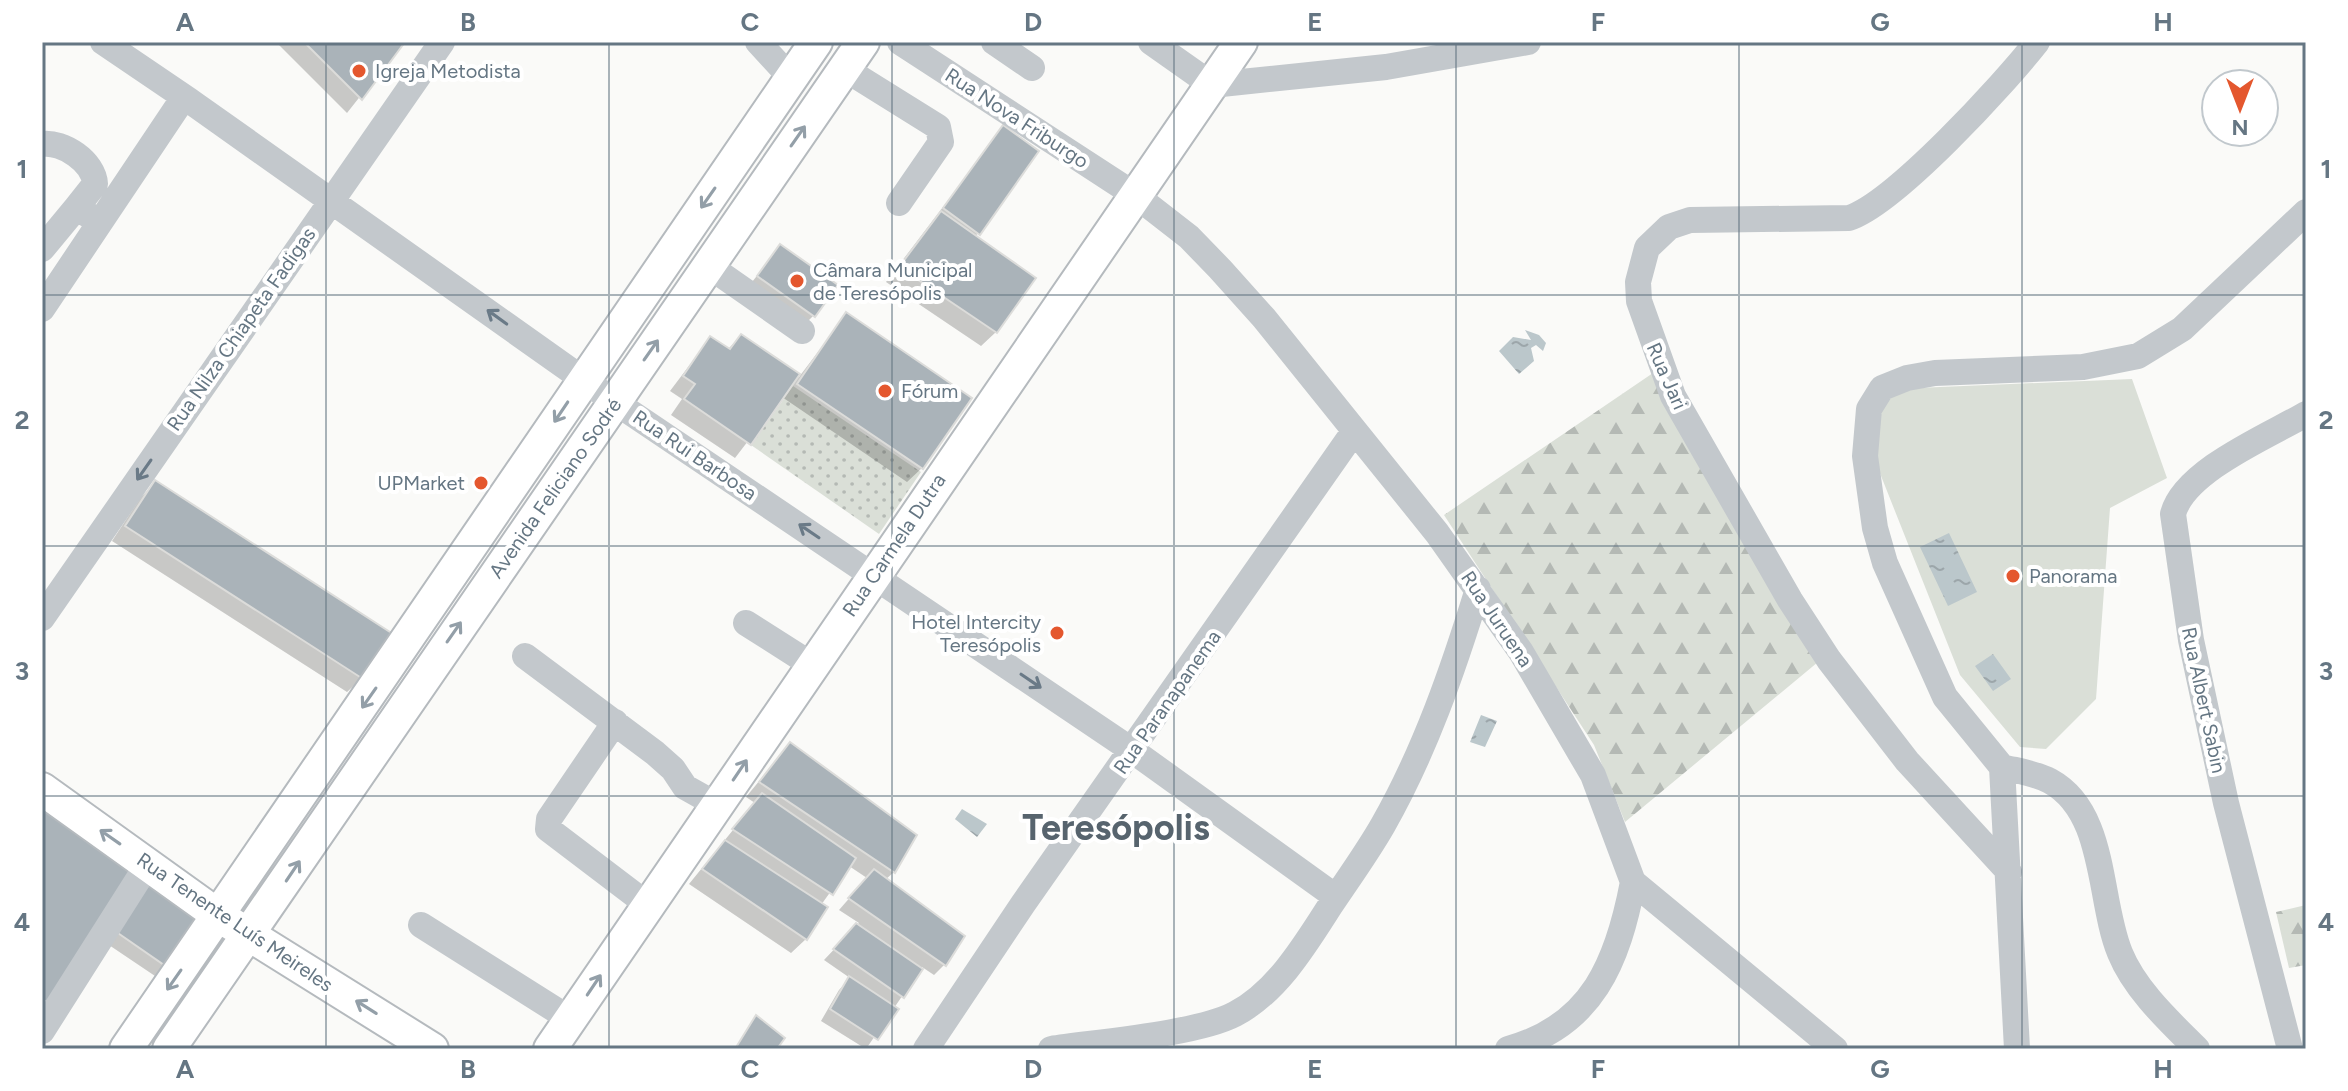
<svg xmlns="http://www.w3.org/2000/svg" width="2348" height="1091" viewBox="0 0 2348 1091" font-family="Figtree,sans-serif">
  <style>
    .grass { fill: #dadfd7 }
    .forest { fill: url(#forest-firs) }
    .park { fill: url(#park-dots) }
    .water { fill: url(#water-ripples) }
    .shadow { fill: #0003 }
    .building { fill: #aab3b9; stroke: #dcdcda; stroke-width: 2 }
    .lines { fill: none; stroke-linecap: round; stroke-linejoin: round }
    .major-casing { stroke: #b5babe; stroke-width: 36 }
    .minor { stroke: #c3c8cc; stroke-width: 26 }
    .major { stroke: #fff; stroke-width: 32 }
    .oneway { stroke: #939fa8 }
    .oneway2 { stroke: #6a7a87 }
    .grid { fill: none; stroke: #657683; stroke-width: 2; stroke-opacity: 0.55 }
    .poi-dot { fill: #e4572e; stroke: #fff; stroke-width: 3 }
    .labels { text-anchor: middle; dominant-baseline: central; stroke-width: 8; stroke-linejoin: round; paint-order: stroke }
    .poi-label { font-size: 20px; fill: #657683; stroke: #fff; text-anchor: start }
    .street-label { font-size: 20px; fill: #657683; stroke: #fff }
    .town-label { font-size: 36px; font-weight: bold; fill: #57646e; stroke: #fff }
    .neatline { fill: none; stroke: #657683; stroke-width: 3 }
    .grid-label { font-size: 26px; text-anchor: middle; font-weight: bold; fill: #657683 }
  </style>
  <defs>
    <pattern id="forest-firs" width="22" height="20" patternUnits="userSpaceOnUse" patternTransform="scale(2)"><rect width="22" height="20" fill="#dadfd7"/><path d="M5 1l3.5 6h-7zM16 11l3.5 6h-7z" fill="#b4b9b4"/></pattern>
    <pattern id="park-dots" width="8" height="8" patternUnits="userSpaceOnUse" patternTransform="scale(2)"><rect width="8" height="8" fill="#dadfd7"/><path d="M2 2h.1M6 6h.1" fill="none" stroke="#b4b9b4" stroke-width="1.8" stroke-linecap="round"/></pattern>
    <pattern id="water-ripples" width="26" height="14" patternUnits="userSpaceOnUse" patternTransform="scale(2)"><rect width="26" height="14" fill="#bbc7cb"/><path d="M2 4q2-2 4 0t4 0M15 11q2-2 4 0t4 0" fill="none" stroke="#9ca6aa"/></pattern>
  </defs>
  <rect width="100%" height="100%" fill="#fafaf8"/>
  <path class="grass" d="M2132,379L2167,478L2110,508L2096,699L2046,749L2020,747L1960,675L1866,438L1893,389Z"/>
  <path class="forest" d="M1653,373L1818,662L1625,822L1594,745L1444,515Z
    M2306,905V965L2289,968L2276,912Z"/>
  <path class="park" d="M793,386L921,472L879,534L751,445Z"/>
  <path class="water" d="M1525,330L1539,335L1546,343L1543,351L1536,345L1531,348L1534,361L1519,374L1499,351L1513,337L1531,340Z
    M1949,533L1977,592L1948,606L1920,547Z
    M1993,654L2011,679L1993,691L1975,666Z
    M1481,715L1497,721L1485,747L1470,742Z
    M962,809L987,824L977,837L955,819Z"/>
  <path class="shadow" d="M276,42H403L347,113Z
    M1003,128L1036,151L975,237L996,332L981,346L886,282Z
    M780,247L813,316L803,326L748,287Z
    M846,315L922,468L907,482L782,397L735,458L671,415L682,399L670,391L710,338L727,350L741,336L799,377Z
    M155,483L362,678L347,692L112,541L141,497Z
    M790,744L894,872L885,880L945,964L934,975L922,967L866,1049L821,1021L839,990L850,978L824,960L859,923L839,910L867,878L849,866L821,905L806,939L791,953L689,884L755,803L746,797Z
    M147,882L166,965L155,976L106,943Z"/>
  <path class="building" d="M304,42H405L362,100Z
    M1003,125L1039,151L980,235L943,208Z
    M941,211L1036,278L997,333L899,267Z
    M780,244L838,285L815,317L757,276Z
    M846,312L972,398L923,469L797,384Z
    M741,334L800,374L751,445L684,399L695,384L683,376L710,336L730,349Z
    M155,480L393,634L363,679L125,526Z
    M790,742L917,835L895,873L759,782Z
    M762,793L856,858L833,895L732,829Z
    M42,806L136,873L47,1002L42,999Z
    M725,840L828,907L807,940L702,869Z
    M874,869L965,936L946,966L848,898Z
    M147,879L200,920L167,967L115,931Z
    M856,923L923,969L904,998L833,949Z
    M849,976L899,1009L878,1040L830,1009Z
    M756,1015L785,1038L777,1049H735Z"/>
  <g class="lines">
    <defs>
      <path id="major" d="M42,789L219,916L432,1049
        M126,1049L816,42
        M169,1049L863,42
        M550,1049L1241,42"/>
    </defs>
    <use href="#major" class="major-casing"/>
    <path class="minor" d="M103,42L190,101
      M758,42L791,78
      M900,42L1135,195L1189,237L1220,269L1264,318L1437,533L1521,652L1593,775L1633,882L1835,1049
      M994,42L1032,68
      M1151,42L1212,85L1386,67L1528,42
      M845,69L938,127L941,142L899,203
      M42,144C63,141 94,162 95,184L76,208
      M42,249L76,208L90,216
      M709,266L802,331
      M42,309L180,103L190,101L615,402L1133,751L1336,897
      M42,618L442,42
      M746,623L812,665
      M525,656L655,753L673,769L685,787L717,805
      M615,722L549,819L548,829L648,905
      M2002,767C2018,771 2035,773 2050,781C2107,812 2098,900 2120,953C2135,990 2170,1022 2197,1049
      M2009,872L1907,761L1829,660L1790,600L1673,396L1639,301L1638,282L1647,248L1669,227L1690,220L1849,218C1895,203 2004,84 2037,42
      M421,925L570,1019
      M42,1031L148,864
      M926,1049L1023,904L1353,433
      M1051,1049C1097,1042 1197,1034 1235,1014C1277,992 1305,945 1330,906C1348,879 1367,853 1383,825C1425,751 1453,670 1478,589
      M1508,1049C1593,1026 1618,961 1633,882
      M2017,1049L2002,767L1945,697L1885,563L1875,528L1865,456L1869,409L1882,388L1907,378L1935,373L2083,367L2138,356L2182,329L2306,212
      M2290,1049L2226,803L2191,640L2173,514C2184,471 2268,436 2306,414"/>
    <use href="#major" class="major"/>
  </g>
  <defs><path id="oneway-shaft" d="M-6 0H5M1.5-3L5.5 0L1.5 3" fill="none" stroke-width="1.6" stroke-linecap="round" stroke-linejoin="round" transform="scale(2)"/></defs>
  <g class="oneway">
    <use href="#oneway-shaft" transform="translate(798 136) rotate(-55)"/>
    <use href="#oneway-shaft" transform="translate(708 198) rotate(125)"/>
    <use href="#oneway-shaft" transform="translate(651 350) rotate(-55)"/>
    <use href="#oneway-shaft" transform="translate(561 412) rotate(124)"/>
    <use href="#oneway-shaft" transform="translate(454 632) rotate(-55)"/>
    <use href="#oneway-shaft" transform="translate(369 698) rotate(125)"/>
    <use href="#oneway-shaft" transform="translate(740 770) rotate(-56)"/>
    <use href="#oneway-shaft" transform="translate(110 837) rotate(-145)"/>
    <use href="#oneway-shaft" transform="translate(293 871) rotate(-56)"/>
    <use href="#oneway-shaft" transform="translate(174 980) rotate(125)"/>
    <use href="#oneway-shaft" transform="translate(594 985) rotate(-56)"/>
    <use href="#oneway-shaft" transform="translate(366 1007) rotate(-148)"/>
  </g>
  <g class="oneway2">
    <use href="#oneway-shaft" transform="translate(497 317) rotate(-144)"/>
    <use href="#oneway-shaft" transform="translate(144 470) rotate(125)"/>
    <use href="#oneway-shaft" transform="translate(809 531) rotate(-146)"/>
    <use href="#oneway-shaft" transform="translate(1031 681) rotate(34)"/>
  </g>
  <path class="grid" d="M326,42V1049M609,42V1049M892,42V1049M1174,42V1049M1456,42V1049M1739,42V1049M2022,42V1049M42,295H2306M42,546H2306M42,796H2306"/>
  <g class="poi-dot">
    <circle cx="359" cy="71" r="8"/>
    <circle cx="797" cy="281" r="8"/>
    <circle cx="885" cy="391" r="8"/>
    <circle cx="481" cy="483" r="8"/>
    <circle cx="2013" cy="576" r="8"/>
    <circle cx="1057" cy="633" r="8"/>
  </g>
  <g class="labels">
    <g class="poi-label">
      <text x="375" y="71">Igreja Metodista</text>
      <text x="813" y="270">Câmara Municipal<tspan x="813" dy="23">de Teresópolis</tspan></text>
      <text x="901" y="391">Fórum</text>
      <text x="465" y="483" text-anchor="end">UPMarket</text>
      <text x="2029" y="576">Panorama</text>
      <text x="1041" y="622" text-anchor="end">Hotel Intercity<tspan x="1041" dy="23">Teresópolis</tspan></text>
    </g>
    <g class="street-label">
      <text transform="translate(1017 118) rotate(33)">Rua Nova Friburgo</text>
      <text transform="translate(241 329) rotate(-55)">Rua Nilza Chiapeta Fadigas</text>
      <text transform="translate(1667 376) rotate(66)">Rua Jari</text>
      <text transform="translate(695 455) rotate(34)">Rua Rui Barbosa</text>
      <text transform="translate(555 488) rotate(-55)">Avenida Feliciano Sodré</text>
      <text transform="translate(894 545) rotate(-56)">Rua Carmela Dutra</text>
      <text transform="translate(1497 619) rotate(56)">Rua Juruena</text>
      <text transform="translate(2204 700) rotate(78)">Rua Albert Sabin</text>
      <text transform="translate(1167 702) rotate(-55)">Rua Paranapanema</text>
      <text transform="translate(235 922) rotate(34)">Rua Tenente Luís Meireles</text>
    </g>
    <g class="town-label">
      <text x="1116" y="827">Teresópolis</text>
    </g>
  </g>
  <rect width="2348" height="1091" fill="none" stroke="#ffffff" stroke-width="88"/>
  <g transform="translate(2240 108) rotate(180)"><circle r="38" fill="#ffffff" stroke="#c1c8cd" stroke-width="2"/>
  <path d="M0-6L14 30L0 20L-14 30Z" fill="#e4572e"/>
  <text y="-12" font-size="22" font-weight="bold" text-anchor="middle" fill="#657683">N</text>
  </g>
  <rect x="44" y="44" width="2260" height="1003" class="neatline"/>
  <g class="grid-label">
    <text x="185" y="31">A</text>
    <text x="468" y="31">B</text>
    <text x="750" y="31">C</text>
    <text x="1033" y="31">D</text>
    <text x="1315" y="31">E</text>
    <text x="1598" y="31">F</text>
    <text x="1880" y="31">G</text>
    <text x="2163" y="31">H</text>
    <text x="22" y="178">1</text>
    <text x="2326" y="178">1</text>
    <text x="22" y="429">2</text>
    <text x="2326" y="429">2</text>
    <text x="22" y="680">3</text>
    <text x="2326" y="680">3</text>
    <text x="22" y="931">4</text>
    <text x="2326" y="931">4</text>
    <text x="185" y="1078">A</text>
    <text x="468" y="1078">B</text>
    <text x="750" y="1078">C</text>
    <text x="1033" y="1078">D</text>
    <text x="1315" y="1078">E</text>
    <text x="1598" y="1078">F</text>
    <text x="1880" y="1078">G</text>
    <text x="2163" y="1078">H</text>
  </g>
</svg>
